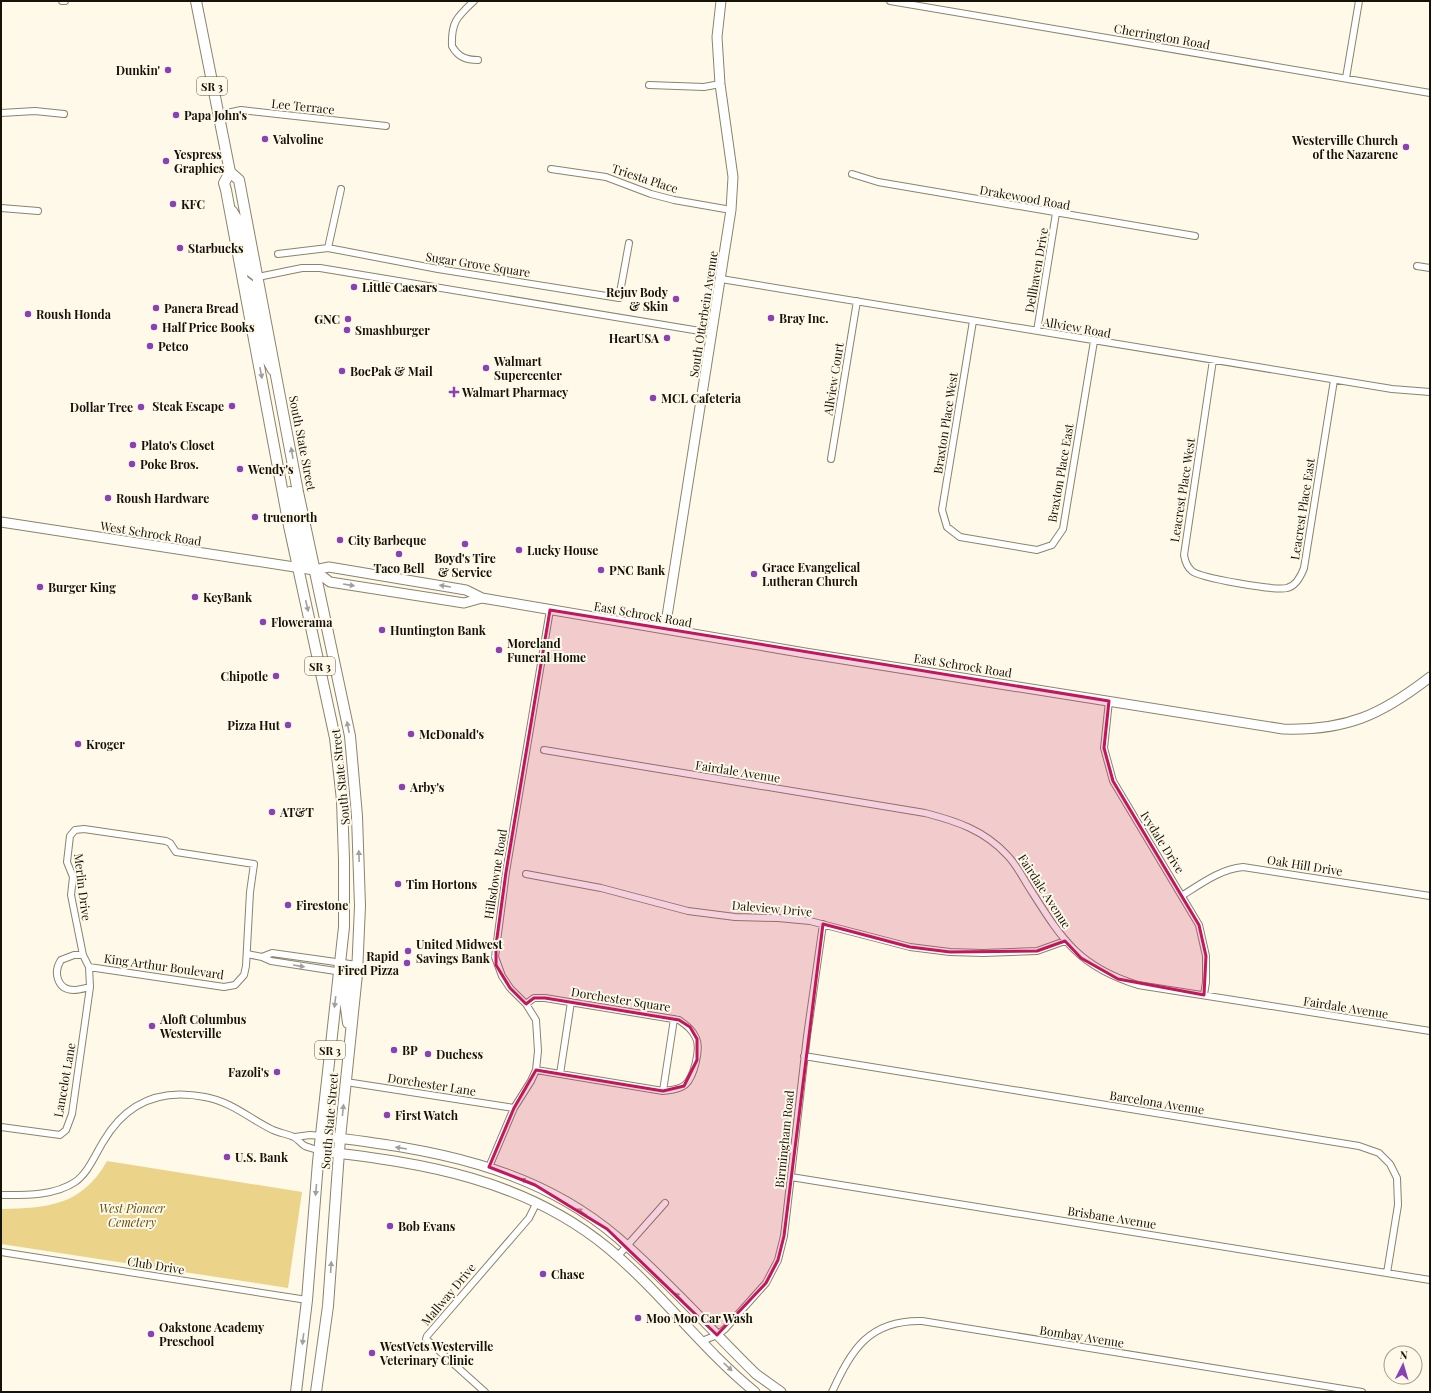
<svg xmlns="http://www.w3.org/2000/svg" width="1431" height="1393" viewBox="0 0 1431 1393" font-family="'Playfair Display',serif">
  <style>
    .green { fill: #ebd48a }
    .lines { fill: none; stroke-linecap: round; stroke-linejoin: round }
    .street-casing { stroke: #8b846b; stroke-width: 8 }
    .secondary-casing { stroke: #8b846b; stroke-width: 11 }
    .primary-casing { stroke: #8b846b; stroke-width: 12 }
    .street { stroke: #fff; stroke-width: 6 }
    .secondary { stroke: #fff; stroke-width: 9 }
    .primary { stroke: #fff; stroke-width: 10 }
    .oneway { fill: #a1a09d }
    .marked { fill: #c2185b; fill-opacity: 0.2; stroke: #c2185b; stroke-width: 3; stroke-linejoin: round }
    .poi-dot { fill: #8942b4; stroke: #fef9e9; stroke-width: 1.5 }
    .labels { text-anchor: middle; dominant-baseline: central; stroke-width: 4; stroke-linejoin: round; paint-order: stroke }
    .shield { fill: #fef9e9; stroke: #5b574c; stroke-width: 1 }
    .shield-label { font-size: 11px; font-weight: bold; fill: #151209 }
    .street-label { font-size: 12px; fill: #151209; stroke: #fef9e9 }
    .poi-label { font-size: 12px; font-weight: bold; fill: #151209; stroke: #fef9e9; text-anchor: start }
    .park-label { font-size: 12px; font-style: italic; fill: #61500f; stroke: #fef9e9 }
  </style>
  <rect width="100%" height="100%" fill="#fef9e9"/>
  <path class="green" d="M107,1161L302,1192L288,1288L1,1244V1209C47,1208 82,1206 107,1161Z"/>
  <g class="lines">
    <defs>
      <path id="street" d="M62,1H65
        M474,1C457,17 451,22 452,46C458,57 466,60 478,60
        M890,1L1430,93
        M1346,78L1359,1
        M649,85L704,87L720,84
        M1,113L35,111L64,114
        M218,115L241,110L386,126
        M551,169L606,177L651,194L674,200L731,210
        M852,174L878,182L1195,236
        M1,208L38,211
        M328,248L341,189
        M278,254L328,248L438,269L619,298L629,243
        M1417,266L1430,268
        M258,277L302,268H320L712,333
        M721,279L1392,389L1430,392
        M973,321L942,510L947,527L960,537L1037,550L1052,545L1063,529L1094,341
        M1037,331L1056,213
        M1213,360L1184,555C1185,561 1187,567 1192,571C1200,578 1276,591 1287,588C1296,586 1301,576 1304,568L1334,380
        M831,459L857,301
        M1109,701L1104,748L1113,781L1199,925L1206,956V982L1204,995
        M544,750L925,813C956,821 984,830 1007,855C1017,865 1024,880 1032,892C1063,941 1080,967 1138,985L1430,1031
        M526,874L601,888L688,911L735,917L778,918L810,921L910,947L950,952L983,953L1037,951L1065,941
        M1183,895C1202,883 1221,869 1243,867L1430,896
        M247,954L262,957L271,961L342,972
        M83,955H74L61,960C53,972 57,990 74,990C79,990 85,988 90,987
        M262,957L272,953L357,965
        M526,1004L534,998H545L679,1020C686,1025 692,1029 696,1038C701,1049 694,1077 685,1085C679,1090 670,1090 663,1091L536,1070
        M804,1056L1359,1146L1379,1153L1390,1164L1397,1178L1398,1205L1387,1273
        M560,1074L571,1002
        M346,1082L514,1108
        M663,1091L674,1019
        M1,1127L60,1135L66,1130L72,1114L90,987L89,967L83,955L71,895L73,877L67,862L70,836L75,830L84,829L166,841L170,843L176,852L254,864L250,892L246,966L244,975L235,985L224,987L89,967
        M295,1137L310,1135L322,1136
        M489,1167L514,1108L531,1081L536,1070L538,1051L536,1020L526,1004L510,988L502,976L495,957L506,872L550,610
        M791,1177L1430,1280
        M1,1195C25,1195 54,1196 75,1182C88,1173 95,1155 103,1142C126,1102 160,1088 205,1097C232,1102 250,1119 273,1130C280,1133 287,1134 294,1137C298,1139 301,1144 305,1146C310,1148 315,1149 320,1151
        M1,1252L307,1300
        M617,1257L665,1203
        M702,1341L717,1335L725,1329L766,1283L778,1260L784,1236L807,1036L823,924
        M485,1392L426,1339L427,1336L529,1218L537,1202
        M832,1392C852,1349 869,1320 922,1321L1362,1392"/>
      <path id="secondary" d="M1,522L314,570L329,567L466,590L482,598L805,653L1283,729C1346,731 1381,715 1430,677
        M314,570L330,582L464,603L482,598
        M665,629L731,210L733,177L720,84L717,37L721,1
        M322,1136C429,1149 533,1165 618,1238C667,1280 710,1329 756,1374L781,1392
        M320,1151C424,1163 524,1179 608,1248C661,1292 702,1349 755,1392"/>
      <path id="primary" d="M196,1L230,172L239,180L298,492L350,736L357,816L360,906L357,974L340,1138L328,1306L316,1392
        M230,172L224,183L226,190L289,526L335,738L342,800L344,860V927L318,1162L307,1300L296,1392
        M232,211L241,226L249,270L258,277
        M243,280L252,287L266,357L273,370
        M290,492L305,560L314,570
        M339,963L347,969L348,973L345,1000L348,1023"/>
    </defs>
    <use href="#street" class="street-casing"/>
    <use href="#secondary" class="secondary-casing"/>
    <use href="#primary" class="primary-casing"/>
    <use href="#street" class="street"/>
    <use href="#secondary" class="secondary"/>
    <use href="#primary" class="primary"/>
  </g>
  <defs><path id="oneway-solid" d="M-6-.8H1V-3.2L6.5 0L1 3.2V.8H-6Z"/></defs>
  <g class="oneway">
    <use href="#oneway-solid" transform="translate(261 373) rotate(79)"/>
    <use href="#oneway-solid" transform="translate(292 453) rotate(-100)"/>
    <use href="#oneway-solid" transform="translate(349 585) rotate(9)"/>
    <use href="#oneway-solid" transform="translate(445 586) rotate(-171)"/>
    <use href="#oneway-solid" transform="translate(307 606) rotate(77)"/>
    <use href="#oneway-solid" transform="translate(348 727) rotate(-101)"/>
    <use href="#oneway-solid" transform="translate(359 856) rotate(-92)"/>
    <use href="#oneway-solid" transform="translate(299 966) rotate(9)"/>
    <use href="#oneway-solid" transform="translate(335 1002) rotate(97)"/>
    <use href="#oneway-solid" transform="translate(343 1110) rotate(-84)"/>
    <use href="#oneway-solid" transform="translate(401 1148) rotate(-171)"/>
    <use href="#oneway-solid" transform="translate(526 1181) rotate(-158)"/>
    <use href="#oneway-solid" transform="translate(316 1190) rotate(95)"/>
    <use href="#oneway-solid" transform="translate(582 1212) rotate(-146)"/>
    <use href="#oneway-solid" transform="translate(331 1267) rotate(-86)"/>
    <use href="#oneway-solid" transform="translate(679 1297) rotate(-134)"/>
    <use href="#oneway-solid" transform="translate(303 1339) rotate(97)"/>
    <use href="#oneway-solid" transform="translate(728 1367) rotate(43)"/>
  </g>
  <path class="marked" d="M550,610L1109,701L1104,748L1113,781L1199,925L1206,956L1204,995L1118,979L1081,958L1065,941L1037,951L950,952L910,947L823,924L784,1236L778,1260L766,1283L717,1335L607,1229L535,1185L489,1167L514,1108L536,1070L663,1091L684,1086L697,1060V1039L690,1027L679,1020L545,998H534L526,1004L510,988L496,965V945L506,872Z"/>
  <g class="poi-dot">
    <circle cx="168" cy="70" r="4"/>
    <circle cx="176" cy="115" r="4"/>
    <circle cx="265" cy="139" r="4"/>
    <circle cx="1406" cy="147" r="4"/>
    <circle cx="166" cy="161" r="4"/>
    <circle cx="173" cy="204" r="4"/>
    <circle cx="180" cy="248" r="4"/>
    <circle cx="354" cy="287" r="4"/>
    <circle cx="676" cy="299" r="4"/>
    <circle cx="156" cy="308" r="4"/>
    <circle cx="28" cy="314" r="4"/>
    <circle cx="771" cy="318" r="4"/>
    <circle cx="348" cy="319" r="4"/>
    <circle cx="154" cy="327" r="4"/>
    <circle cx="347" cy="330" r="4"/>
    <circle cx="667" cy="338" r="4"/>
    <circle cx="150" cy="346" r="4"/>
    <circle cx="486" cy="368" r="4"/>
    <circle cx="342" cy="371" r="4"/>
    <path d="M452 386h4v4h4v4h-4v4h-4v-4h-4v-4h4z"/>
    <circle cx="653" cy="398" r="4"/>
    <circle cx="232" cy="406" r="4"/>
    <circle cx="141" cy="407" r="4"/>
    <circle cx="133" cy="445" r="4"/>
    <circle cx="132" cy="464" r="4"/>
    <circle cx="240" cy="469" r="4"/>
    <circle cx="108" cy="498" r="4"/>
    <circle cx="255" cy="517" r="4"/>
    <circle cx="340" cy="540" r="4"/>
    <circle cx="465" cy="544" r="4"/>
    <circle cx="519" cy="550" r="4"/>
    <circle cx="399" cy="554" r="4"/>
    <circle cx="601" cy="570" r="4"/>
    <circle cx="754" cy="574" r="4"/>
    <circle cx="40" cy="587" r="4"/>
    <circle cx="195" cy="597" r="4"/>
    <circle cx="263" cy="622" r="4"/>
    <circle cx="382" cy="630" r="4"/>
    <circle cx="499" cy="650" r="4"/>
    <circle cx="276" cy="676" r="4"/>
    <circle cx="288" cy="725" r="4"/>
    <circle cx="411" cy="734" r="4"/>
    <circle cx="78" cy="744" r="4"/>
    <circle cx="402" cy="787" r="4"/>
    <circle cx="272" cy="812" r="4"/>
    <circle cx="398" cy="884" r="4"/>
    <circle cx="288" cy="905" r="4"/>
    <circle cx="408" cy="951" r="4"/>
    <circle cx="407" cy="963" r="4"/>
    <circle cx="152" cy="1026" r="4"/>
    <circle cx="394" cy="1050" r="4"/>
    <circle cx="428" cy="1054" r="4"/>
    <circle cx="277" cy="1072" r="4"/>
    <circle cx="387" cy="1115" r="4"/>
    <circle cx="227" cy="1157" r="4"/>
    <circle cx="390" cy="1226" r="4"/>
    <circle cx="543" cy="1274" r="4"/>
    <circle cx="638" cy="1318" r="4"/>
    <circle cx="151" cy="1334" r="4"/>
    <circle cx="372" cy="1353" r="4"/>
  </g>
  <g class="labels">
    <g class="shield">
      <rect x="197" y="77" width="30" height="18" rx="3"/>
      <rect x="305" y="657" width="30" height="18" rx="3"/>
      <rect x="315" y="1041" width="30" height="18" rx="3"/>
    </g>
    <g class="shield-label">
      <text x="212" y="86">SR 3</text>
      <text x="320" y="666">SR 3</text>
      <text x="330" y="1050">SR 3</text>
    </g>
    <g class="street-label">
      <text transform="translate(1162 36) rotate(10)">Cherrington Road</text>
      <text transform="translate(303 106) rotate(6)">Lee Terrace</text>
      <text transform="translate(645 178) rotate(18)">Triesta Place</text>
      <text transform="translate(1025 197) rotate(10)">Drakewood Road</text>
      <text transform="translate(478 264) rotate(9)">Sugar Grove Square</text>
      <text transform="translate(1036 270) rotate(-80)">Dellhaven Drive</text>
      <text transform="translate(703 314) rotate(-81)">South Otterbein Avenue</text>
      <text transform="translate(1077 327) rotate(10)">Allview Road</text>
      <text transform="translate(833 379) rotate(-81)">Allview Court</text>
      <text transform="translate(945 423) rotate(-81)">Braxton Place West</text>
      <text transform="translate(303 443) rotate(79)">South State Street</text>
      <text transform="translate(1060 473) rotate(-80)">Braxton Place East</text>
      <text transform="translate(1182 490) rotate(-81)">Leacrest Place West</text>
      <text transform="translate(1302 509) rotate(-81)">Leacrest Place East</text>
      <text transform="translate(151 533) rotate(9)">West Schrock Road</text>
      <text transform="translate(643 614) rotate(10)">East Schrock Road</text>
      <text transform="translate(963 665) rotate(9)">East Schrock Road</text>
      <text transform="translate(738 771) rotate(9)">Fairdale Avenue</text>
      <text transform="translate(340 777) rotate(-96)">South State Street</text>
      <text transform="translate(1163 842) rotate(58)">Ivydale Drive</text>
      <text transform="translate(1305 865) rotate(9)">Oak Hill Drive</text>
      <text transform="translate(495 874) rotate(-81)">Hillsdowne Road</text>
      <text transform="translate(83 887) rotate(83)">Merlin Drive</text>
      <text transform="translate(1045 891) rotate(57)">Fairdale Avenue</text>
      <text transform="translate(772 908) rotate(5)">Daleview Drive</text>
      <text transform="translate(164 966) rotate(8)">King Arthur Boulevard</text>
      <text transform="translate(621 999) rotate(9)">Dorchester Square</text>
      <text transform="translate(1346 1007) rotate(9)">Fairdale Avenue</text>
      <text transform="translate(64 1080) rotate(-80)">Lancelot Lane</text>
      <text transform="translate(432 1084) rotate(9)">Dorchester Lane</text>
      <text transform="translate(1157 1102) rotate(9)">Barcelona Avenue</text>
      <text transform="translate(329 1121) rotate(-85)">South State Street</text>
      <text transform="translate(784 1139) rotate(-84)">Birmingham Road</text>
      <text transform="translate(1112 1217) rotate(9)">Brisbane Avenue</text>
      <text transform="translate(156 1265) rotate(9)">Club Drive</text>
      <text transform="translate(448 1294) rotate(-50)">Mallway Drive</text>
      <text transform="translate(1082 1336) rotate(9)">Bombay Avenue</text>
    </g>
    <g class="poi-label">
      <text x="160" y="70" text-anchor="end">Dunkin'</text>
      <text x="184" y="115">Papa John's</text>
      <text x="273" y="139">Valvoline</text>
      <text x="1398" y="140" text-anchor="end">Westerville Church<tspan x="1398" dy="14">of the Nazarene</tspan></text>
      <text x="174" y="154">Yespress<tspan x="174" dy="14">Graphics</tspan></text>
      <text x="181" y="204">KFC</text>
      <text x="188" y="248">Starbucks</text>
      <text x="362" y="287">Little Caesars</text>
      <text x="668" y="292" text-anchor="end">Rejuv Body<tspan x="668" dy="14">&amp; Skin</tspan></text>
      <text x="164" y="308">Panera Bread</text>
      <text x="36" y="314">Roush Honda</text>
      <text x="779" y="318">Bray Inc.</text>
      <text x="340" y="319" text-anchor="end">GNC</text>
      <text x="162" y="327">Half Price Books</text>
      <text x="355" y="330">Smashburger</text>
      <text x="659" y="338" text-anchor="end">HearUSA</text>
      <text x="158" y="346">Petco</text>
      <text x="494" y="361">Walmart<tspan x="494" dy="14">Supercenter</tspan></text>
      <text x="350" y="371">BocPak &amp; Mail</text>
      <text x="462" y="392">Walmart Pharmacy</text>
      <text x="661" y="398">MCL Cafeteria</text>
      <text x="224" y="406" text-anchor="end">Steak Escape</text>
      <text x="133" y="407" text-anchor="end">Dollar Tree</text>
      <text x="141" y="445">Plato's Closet</text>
      <text x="140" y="464">Poke Bros.</text>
      <text x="248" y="469">Wendy's</text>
      <text x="116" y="498">Roush Hardware</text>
      <text x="263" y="517">truenorth</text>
      <text x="348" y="540">City Barbeque</text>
      <text x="527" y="550">Lucky House</text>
      <text x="465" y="558" text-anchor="middle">Boyd's Tire<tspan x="465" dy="14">&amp; Service</tspan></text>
      <text x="762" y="567">Grace Evangelical<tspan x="762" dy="14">Lutheran Church</tspan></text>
      <text x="399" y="568" text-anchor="middle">Taco Bell</text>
      <text x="609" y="570">PNC Bank</text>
      <text x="48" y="587">Burger King</text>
      <text x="203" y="597">KeyBank</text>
      <text x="271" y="622">Flowerama</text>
      <text x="390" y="630">Huntington Bank</text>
      <text x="507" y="643">Moreland<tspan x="507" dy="14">Funeral Home</tspan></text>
      <text x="268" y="676" text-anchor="end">Chipotle</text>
      <text x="280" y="725" text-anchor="end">Pizza Hut</text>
      <text x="419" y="734">McDonald's</text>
      <text x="86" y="744">Kroger</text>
      <text x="410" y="787">Arby's</text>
      <text x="280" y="812">AT&amp;T</text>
      <text x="406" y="884">Tim Hortons</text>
      <text x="296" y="905">Firestone</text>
      <text x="416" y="944">United Midwest<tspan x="416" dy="14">Savings Bank</tspan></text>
      <text x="399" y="956" text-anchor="end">Rapid<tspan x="399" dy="14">Fired Pizza</tspan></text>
      <text x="160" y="1019">Aloft Columbus<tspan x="160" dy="14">Westerville</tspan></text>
      <text x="402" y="1050">BP</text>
      <text x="436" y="1054">Duchess</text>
      <text x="269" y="1072" text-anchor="end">Fazoli's</text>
      <text x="395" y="1115">First Watch</text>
      <text x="235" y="1157">U.S. Bank</text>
      <text x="398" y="1226">Bob Evans</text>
      <text x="551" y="1274">Chase</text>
      <text x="646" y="1318">Moo Moo Car Wash</text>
      <text x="159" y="1327">Oakstone Academy<tspan x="159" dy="14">Preschool</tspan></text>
      <text x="380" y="1346">WestVets Westerville<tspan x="380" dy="14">Veterinary Clinic</tspan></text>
    </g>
    <g class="park-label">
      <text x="132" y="1208">West Pioneer<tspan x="132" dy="14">Cemetery</tspan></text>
    </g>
  </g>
  <rect width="1431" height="1393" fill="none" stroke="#151209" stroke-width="4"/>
  <g transform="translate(1403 1365) rotate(5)"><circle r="19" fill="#fef9e9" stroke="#a19d8f"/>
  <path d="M0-3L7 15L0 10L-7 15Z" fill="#8942b4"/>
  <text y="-6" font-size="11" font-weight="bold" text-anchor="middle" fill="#151209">N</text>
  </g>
</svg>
